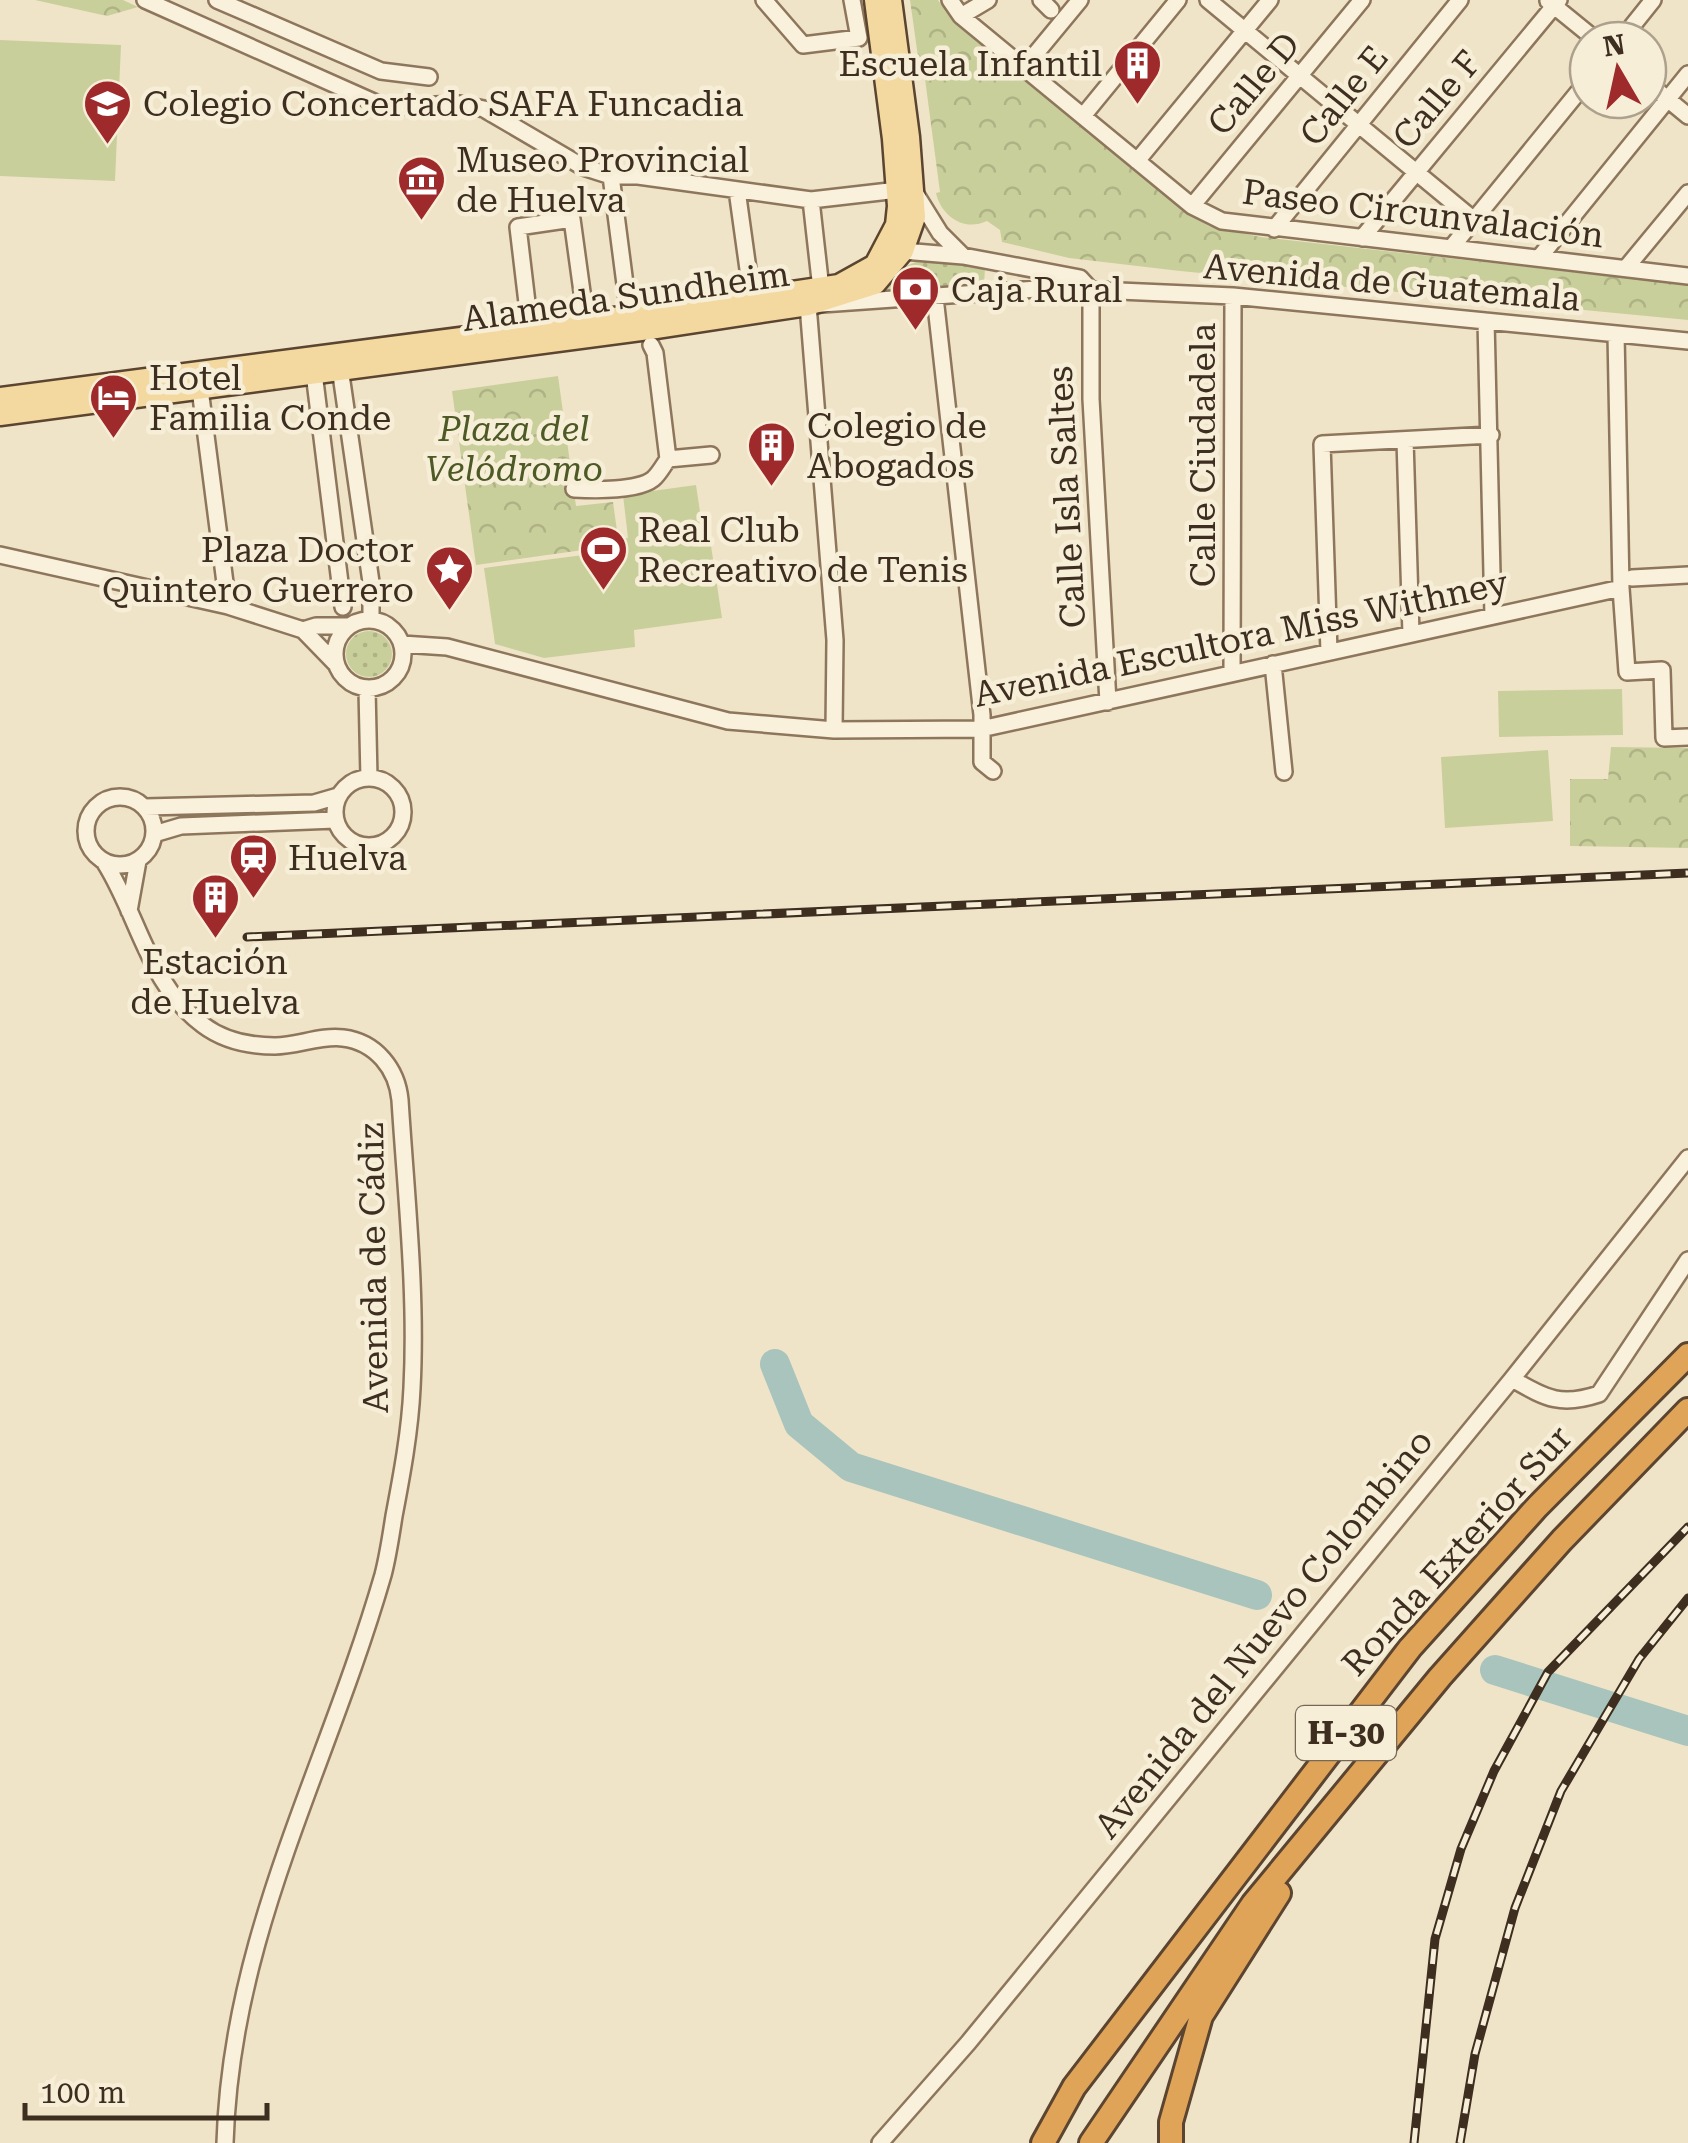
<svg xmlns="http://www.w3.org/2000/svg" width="1688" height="2143" viewBox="0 0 1688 2143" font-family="'Roboto Serif',serif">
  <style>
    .grass { fill: url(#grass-dots) }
    .park { fill: url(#park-crowns) }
    .pitch { fill: #c9cf9b }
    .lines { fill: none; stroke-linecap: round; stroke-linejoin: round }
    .river { stroke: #a9c4bc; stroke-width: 30 }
    .minor-casing { stroke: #8d765c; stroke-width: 20 }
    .major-casing { stroke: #5b4430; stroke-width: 25 }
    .highway-casing { stroke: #5b4430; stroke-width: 28 }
    .minor { stroke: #faf1dc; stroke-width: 15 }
    .major { stroke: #f3d9a0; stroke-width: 20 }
    .highway { stroke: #e0a458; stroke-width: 22 }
    .rail-casing { stroke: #3d2e20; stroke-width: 9 }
    .rail { stroke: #f7eed8; stroke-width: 5; stroke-dasharray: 15; stroke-linecap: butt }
    .labels { text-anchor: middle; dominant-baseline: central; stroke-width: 9; stroke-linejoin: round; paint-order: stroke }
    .shield { fill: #f7eed8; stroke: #756857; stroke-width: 2.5 }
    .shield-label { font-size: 32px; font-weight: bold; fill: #3d2e20 }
    .poi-label { font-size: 35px; fill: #3d2e20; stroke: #f7eed8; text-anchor: start }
    .street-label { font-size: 35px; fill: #3d2e20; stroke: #f7eed8 }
    .park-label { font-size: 35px; font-style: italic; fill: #4d5a26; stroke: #f7eed8 }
  </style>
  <defs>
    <pattern id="grass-dots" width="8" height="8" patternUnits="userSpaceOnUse" patternTransform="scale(2.5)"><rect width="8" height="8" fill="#c9cf9b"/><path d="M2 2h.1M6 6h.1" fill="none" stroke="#aeb285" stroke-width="1.8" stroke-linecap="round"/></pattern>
    <pattern id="park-crowns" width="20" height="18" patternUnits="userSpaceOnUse" patternTransform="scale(2.5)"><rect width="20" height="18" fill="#c9cf9b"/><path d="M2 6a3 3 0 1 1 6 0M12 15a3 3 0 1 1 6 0" fill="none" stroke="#aeb285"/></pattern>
  </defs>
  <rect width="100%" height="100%" fill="#f0e4c8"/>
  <path class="grass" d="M916,262H947L985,268L984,285L879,293L908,265Z
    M346 654a23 23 0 1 1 46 0a23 23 0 1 1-46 0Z"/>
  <path class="park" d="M35,0H123L138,7L107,16Z
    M910,0H938L954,23L1190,215L1209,226L1261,237L1688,285V320L1180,271L1069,258L1002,242L1000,230L987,221C964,232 941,216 936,193L940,192L925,79L921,78Z
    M558,376L576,506L613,502L619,545L476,565L452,391Z
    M1611,747L1688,748V848L1570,846V779H1608Z"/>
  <path class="pitch" d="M0,40L121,45L115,181L0,176Z
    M696,485L702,525L708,526L722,618L634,630L635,647L544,658L495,644L484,568L622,550L621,539L628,538L623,495Z
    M1622,689L1623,735L1499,737L1498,691Z
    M1548,750L1553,821L1445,828L1441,757Z"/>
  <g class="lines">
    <path class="river" d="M775,1364L799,1424L851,1467L1257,1595
      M1495,1670L1688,1731"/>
    <defs>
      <path id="minor" d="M145,0L385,107L460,104L484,109L583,167L611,176H638L811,200L898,190
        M217,0L381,71L429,77
        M764,0L803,45L859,38L852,0
        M950,0L961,16L1192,206L1222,221L1688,276
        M1041,0L1051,10
        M1208,0L1474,220
        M1548,1L1596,40
        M961,16L988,0
        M1621,40L1653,0
        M1023,69L1080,0
        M1648,83L1688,116
        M1083,116L1178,0
        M1137,161L1270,0
        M611,176L629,315
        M737,190L752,298
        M917,196L940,233L963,256
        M811,200L821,289
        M1192,206L1362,0
        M1274,229L1460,0
        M1362,238L1559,0
        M894,245L903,251L963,256L1080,278L1091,290
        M1451,248L1588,80
        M1539,258L1688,74
        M1626,268L1688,193
        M1091,290V399L1108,702
        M935,297L982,715V762L993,771
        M1486,321L1493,616
        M530,328L518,227L572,219L586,321
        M1616,334L1621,588L1627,672L1662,670L1664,738L1688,737
        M651,345L655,353L668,459
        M339,361L371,582V620
        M314,373L343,607
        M200,389L228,606
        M1405,440L1411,634
        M668,459L711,455
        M574,489C593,490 638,491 653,479C659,474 663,466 668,459
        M0,555L228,606L303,630L335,663
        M1632,578L1688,575
        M335 654a34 34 0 1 1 68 0a34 34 0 1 1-68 0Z
        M303,630L316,626H349
        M402,644L447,647L728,721L834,730L981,729L1621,588
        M1329,652L1322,444L1491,435
        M1273,664L1284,772
        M1232,673L1233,296
        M367,689L369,778
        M834,730L835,640L808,305L1051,288L1233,296L1688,341
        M335 812a34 34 0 1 1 68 0a34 34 0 1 1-68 0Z
        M86 831a34 34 0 1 1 68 0a34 34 0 1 1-68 0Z
        M145,807L314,803L338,796
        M154,834L181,826L335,820
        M105,863C139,917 148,984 203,1025C223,1040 250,1046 275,1046C297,1046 321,1035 343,1038C376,1042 397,1069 400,1100C406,1195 417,1293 412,1388C410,1431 402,1474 394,1516C391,1535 388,1556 383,1575C327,1769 231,1935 225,2143
        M129,911L138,861
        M1512,1379C1546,1398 1560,1407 1599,1394L1688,1260
        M880,2143L968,2043L1512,1379L1688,1158"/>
      <path id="major" d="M0,398L644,314L839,285L875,265L896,225L898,206L893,139L875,0
        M0,415L656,328L808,305L875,284L903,251L915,217L909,137L891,0"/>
      <path id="highway" d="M1043,2143L1074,2087L1410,1648L1537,1507L1688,1355
        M1091,2143L1253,1904L1440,1677L1562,1540L1688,1410
        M1171,2143V2122L1201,2016L1279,1893"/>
    </defs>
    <use href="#minor" class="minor-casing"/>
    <use href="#major" class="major-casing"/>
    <use href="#highway" class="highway-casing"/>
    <use href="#minor" class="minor"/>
    <use href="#major" class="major"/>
    <use href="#highway" class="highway"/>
    <defs>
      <path id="rail" d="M247,937L1688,873
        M1414,2143L1435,1939L1461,1849L1494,1771L1548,1672L1688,1527
        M1460,2143L1475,2054L1515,1908L1561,1791L1639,1659L1688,1598"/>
    </defs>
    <use href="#rail" class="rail-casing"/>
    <use href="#rail" class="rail"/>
  </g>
  <defs>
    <symbol id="building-pin" viewBox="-11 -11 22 30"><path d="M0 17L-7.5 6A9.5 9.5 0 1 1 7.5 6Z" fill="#9e2a2b" stroke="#f7eed8"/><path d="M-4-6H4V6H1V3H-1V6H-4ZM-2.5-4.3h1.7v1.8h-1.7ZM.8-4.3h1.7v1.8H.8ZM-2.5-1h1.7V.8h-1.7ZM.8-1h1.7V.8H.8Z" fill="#fff"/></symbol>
    <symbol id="school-pin" viewBox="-11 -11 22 30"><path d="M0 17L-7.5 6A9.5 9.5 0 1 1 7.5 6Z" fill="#9e2a2b" stroke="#f7eed8"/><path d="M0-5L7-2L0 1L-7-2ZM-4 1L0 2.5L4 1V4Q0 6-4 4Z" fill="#fff"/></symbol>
    <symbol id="museum-pin" viewBox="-11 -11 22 30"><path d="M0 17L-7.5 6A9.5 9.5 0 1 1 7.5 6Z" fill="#9e2a2b" stroke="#f7eed8"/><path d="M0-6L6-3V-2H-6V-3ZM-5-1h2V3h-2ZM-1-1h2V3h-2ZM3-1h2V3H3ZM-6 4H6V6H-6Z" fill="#fff"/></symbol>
    <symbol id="bank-pin" viewBox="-11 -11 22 30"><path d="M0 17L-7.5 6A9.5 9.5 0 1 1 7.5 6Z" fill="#9e2a2b" stroke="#f7eed8"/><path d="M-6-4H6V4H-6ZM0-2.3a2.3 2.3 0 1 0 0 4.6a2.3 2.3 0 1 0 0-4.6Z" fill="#fff"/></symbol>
    <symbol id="hotel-pin" viewBox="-11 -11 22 30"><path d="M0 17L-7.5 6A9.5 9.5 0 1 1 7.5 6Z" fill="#9e2a2b" stroke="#f7eed8"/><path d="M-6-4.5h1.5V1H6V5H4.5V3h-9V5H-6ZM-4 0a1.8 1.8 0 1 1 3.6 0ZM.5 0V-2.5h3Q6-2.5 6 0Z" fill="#fff"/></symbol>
    <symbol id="stadium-pin" viewBox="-11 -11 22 30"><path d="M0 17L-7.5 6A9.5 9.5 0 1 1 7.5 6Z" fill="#9e2a2b" stroke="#f7eed8"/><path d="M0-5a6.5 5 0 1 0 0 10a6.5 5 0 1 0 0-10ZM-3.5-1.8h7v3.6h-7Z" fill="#fff"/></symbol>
    <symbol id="sight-pin" viewBox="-11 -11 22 30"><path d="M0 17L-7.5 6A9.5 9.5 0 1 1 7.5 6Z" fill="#9e2a2b" stroke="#f7eed8"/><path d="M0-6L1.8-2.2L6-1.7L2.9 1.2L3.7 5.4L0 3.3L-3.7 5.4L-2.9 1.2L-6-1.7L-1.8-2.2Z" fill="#fff"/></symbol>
    <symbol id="station-pin" viewBox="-11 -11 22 30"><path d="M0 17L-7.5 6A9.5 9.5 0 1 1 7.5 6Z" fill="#9e2a2b" stroke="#f7eed8"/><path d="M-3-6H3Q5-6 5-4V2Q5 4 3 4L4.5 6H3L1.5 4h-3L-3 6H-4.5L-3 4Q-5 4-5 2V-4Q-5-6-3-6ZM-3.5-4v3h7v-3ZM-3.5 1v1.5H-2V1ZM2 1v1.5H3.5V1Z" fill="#fff"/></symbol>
  </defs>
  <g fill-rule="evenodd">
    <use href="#building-pin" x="1110" y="36" width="55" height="75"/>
    <use href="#school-pin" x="80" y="76" width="55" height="75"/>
    <use href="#museum-pin" x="394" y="152" width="55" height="75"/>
    <use href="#bank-pin" x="888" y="262" width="55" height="75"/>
    <use href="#hotel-pin" x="86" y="370" width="55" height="75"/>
    <use href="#building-pin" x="744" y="418" width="55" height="75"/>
    <use href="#stadium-pin" x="576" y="522" width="55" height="75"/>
    <use href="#sight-pin" x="422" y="542" width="55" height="75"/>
    <use href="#station-pin" x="226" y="830" width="55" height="75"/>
    <use href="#building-pin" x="188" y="870" width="55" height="75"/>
  </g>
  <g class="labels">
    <rect class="shield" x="1296" y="1706" width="100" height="54" rx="8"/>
    <g class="shield-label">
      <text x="1346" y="1733">H-30</text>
    </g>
    <g class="poi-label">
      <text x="1102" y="64" text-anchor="end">Escuela Infantil</text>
      <text x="143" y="104">Colegio Concertado SAFA Funcadia</text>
      <text x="456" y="160">Museo Provincial<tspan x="456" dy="40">de Huelva</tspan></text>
      <text x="951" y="290">Caja Rural</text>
      <text x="149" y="378">Hotel<tspan x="149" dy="40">Familia Conde</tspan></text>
      <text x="807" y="426">Colegio de<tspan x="807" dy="40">Abogados</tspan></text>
      <text x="638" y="530">Real Club<tspan x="638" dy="40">Recreativo de Tenis</tspan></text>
      <text x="414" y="550" text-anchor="end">Plaza Doctor<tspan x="414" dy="40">Quintero Guerrero</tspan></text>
      <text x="288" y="858">Huelva</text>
      <text x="215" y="962" text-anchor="middle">Estación<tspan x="215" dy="40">de Huelva</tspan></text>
    </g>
    <g class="street-label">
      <text transform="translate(1254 84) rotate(-50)">Calle D</text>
      <text transform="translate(1344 96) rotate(-51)">Calle E</text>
      <text transform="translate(1437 100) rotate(-50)">Calle F</text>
      <text transform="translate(1423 214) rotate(7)">Paseo Circunvalación</text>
      <text transform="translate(1392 283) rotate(5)">Avenida de Guatemala</text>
      <text transform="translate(626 297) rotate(-8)">Alameda Sundheim</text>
      <text transform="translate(1203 455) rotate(-90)">Calle Ciudadela</text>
      <text transform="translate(1067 497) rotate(-93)">Calle Isla Saltes</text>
      <text transform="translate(1241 639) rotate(-12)">Avenida Escultora Miss Withney</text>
      <text transform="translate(374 1268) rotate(-91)">Avenida de Cádiz</text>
      <text transform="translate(1457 1551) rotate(-48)">Ronda Exterior Sur</text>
      <text transform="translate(1264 1634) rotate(-51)">Avenida del Nuevo Colombino</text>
    </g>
    <g class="park-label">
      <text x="514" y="429">Plaza del<tspan x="514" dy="40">Velódromo</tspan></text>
    </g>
  </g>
  <g transform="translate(1618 70) rotate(351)"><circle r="48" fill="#f7eed8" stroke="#ada18e" stroke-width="2.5"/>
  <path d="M0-8L18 38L0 25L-18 38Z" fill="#9e2a2b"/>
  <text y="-15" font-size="28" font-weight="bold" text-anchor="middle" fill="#3d2e20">N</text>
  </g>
  <path d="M25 2103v15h242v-15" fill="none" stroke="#3d2e20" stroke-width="5"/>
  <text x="40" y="2103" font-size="30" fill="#3d2e20" stroke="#f7eed8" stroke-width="8" paint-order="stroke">100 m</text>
</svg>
